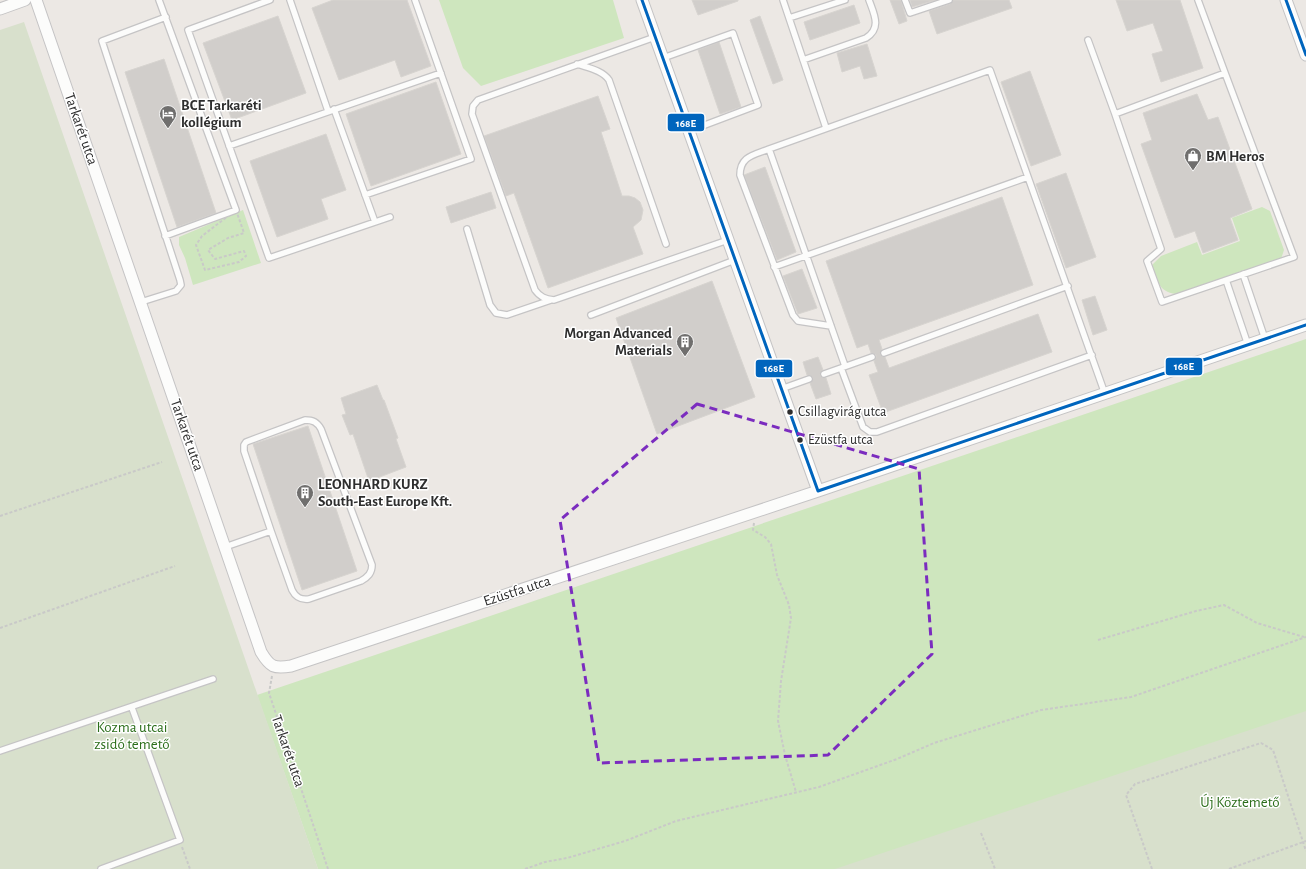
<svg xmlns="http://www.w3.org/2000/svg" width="1306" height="869" viewBox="0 0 1306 869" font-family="'Alegreya Sans',sans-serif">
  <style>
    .green { fill: #cee6be }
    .cemetery { fill: #d8e0cc }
    .building { fill: #d1cecb; stroke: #d7d4d0 }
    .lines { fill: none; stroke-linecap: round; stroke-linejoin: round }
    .lane-casing { stroke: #c5c4c5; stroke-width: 8 }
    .street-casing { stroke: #c5c4c5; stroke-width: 13 }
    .path { stroke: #c9c9c8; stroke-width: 2; stroke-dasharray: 3 2; stroke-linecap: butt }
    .lane { stroke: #fcfcfb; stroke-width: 5.5 }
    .street { stroke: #fcfcfb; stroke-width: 11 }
    .bus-1-casing { stroke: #fff; stroke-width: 6 }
    .bus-1 { stroke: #0065bd; stroke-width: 3 }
    .marked { fill: none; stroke: #7b2cbf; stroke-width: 3; stroke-dasharray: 8 5; stroke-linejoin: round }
    .bus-dot { fill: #2e2e2e; stroke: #fff; stroke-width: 1.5 }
    .labels { text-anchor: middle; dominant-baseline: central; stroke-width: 3; stroke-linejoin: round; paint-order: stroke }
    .bus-label { font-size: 14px; fill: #2e2e2e; stroke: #fff; text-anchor: start }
    .poi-label { font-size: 15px; font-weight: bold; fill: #2e2e2e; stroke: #fff; text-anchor: start }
    .street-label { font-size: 15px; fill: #2e2e2e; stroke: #fff }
    .park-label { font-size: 15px; fill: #2c6e1b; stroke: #fff }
    .line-badge { stroke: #fff; stroke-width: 1.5 }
    .badge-label { font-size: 11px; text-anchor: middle; font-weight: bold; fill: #fff }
  </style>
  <rect width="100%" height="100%" fill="#ece8e4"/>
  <path class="green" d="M439,0H613L624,38L481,86L463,68Z
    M1262,207L1270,211L1284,250L1281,259L1176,294C1158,292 1157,279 1152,265L1161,256L1197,242L1202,255L1240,241L1232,218Z
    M243,210L261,263L193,285L185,258L179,245V237Z
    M1306,339V714L840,869H318L257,695Z"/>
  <path class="cemetery" d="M24,22L318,869H0V30Z
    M1306,711V869H835Z"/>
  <path class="building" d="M333,0H407L431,66L401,77L395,60L339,80L312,8Z
    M692,0H738V1L698,15Z
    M890,0H901L907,21L899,24Z
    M910,0H936L912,7Z
    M953,0H1009L1012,8L937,34L929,11L950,4Z
    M1116,0H1180L1203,68L1161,82L1152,54L1163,51L1153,23L1127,31Z
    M854,5L860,23L810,40L804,22Z
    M278,16L306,93L232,120L203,43Z
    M760,16L783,80L773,84L750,20Z
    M719,42L741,107L720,114L698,50Z
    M867,44L877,76L864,79L860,66L842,72L837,53Z
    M164,59L216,213L177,227L125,72Z
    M1030,71L1061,155L1031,166L1001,82Z
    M436,82L461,154L371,186L346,114Z
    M1197,94L1208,120L1218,117L1252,209L1230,218L1238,240L1203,253L1195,231L1175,238L1141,144L1152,140L1143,113Z
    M598,96L610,129L601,132L622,196H629L635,198L640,202L643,210L641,220L633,227L643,254L548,288L514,193L506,196L484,136Z
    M326,134L346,190L321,199L328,219L277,237L250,161Z
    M765,167L796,252L777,260L744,175Z
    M1066,173L1096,257L1066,268L1036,184Z
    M491,192L496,208L451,223L446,207Z
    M1002,197L1033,285L879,340L882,349L881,351L880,354L882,356L885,357L889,368L1038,314L1052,352L883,413L869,375L878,372L874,361L876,358V355L871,353L868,344L857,348L826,261Z
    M802,269L817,308L798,314L783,276Z
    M712,281L755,397L657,434L616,318Z
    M1095,296L1107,330L1093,335L1082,300Z
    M818,357L823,370L821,372L820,375L822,377L826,378L831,394L816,399L810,383L812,381L813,378L811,376L807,375L803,362Z
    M377,385L383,400H384L398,438L396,439L406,467L369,481L353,434L350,435L342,415L346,414L341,398Z
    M308,426L357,571L302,590L253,444Z"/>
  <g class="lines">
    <defs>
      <path id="lane" d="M159,0L236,210L165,236
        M270,0L188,30L269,258L390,217
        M290,0L328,111
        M783,0L826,128
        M905,0L910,13L949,0
        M1198,0L1225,73
        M789,18L845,0
        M655,37L478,100L473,106L472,114L535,290C540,297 545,299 554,300L728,240
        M1088,40L1115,114
        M663,58L733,33L758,105L689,131
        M803,60L866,38C882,28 874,14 869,0
        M577,64C588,68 602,70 609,80L666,244
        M1225,73L1294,257L1162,302L1147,261L1161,249L1115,114Z
        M334,109L375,222
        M229,146L441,73
        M769,149C754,155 740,156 740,175L793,315L798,321L831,326
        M365,195L471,159L415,0
        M467,229L490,305L496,313L507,315L551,300
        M774,267L1028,177
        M1243,274L1265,339
        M1226,280L1248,345
        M141,302L176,291L181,285L180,280L102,41L166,17
        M591,315L735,260
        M884,353L1068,286
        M845,366L769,149L990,70L1105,394
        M841,368L863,427L870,432H877L1092,355
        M824,374L872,357
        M781,389L809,379
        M225,547L271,531L244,451V445L246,442L305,420C313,420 317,422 321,429L372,565C372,573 368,577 361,581L309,599C301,600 296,598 292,590L271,531
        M0,751L213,679
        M101,869L180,840L132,708"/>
      <path id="street" d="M36,0L261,652C270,667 274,669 291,666L818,491L1306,325
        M642,0L818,491
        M1286,0L1306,55
        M0,9L25,0"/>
    </defs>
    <use href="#lane" class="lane-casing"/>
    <use href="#street" class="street-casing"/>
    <path class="path" d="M236,210L244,233L228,238L208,250L215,259L244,251L246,256L239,262L205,270L196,245L202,236Z
      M0,516L162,462
      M754,523L753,530L765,537L771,544L777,575L789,605L791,618L781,681L778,721L785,755L796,792
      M0,628L175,566
      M1098,640L1196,611L1224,605L1257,623L1304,637
      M272,676L269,693L328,869
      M981,833L995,869
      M182,847L190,869
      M525,869L545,862L567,858L625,841L676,821L819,787L897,759L934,743L1041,710L1131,697L1306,637
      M1152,869L1126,795L1135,784L1261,743L1273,750L1306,851
      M1229,869L1306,841"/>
    <use href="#lane" class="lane"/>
    <use href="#street" class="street"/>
    <defs>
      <path id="bus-1" d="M642,0L818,491
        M1286,0L1306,55
        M818,491L1306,325"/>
    </defs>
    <use href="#bus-1" class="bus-1-casing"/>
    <use href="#bus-1" class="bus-1"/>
  </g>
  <path class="marked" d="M697,404L919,469L932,654L828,755L599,763L560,520Z"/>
  <defs>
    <symbol id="hotel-pin" viewBox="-11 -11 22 30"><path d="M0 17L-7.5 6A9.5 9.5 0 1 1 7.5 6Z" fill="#706f6e" stroke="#fff"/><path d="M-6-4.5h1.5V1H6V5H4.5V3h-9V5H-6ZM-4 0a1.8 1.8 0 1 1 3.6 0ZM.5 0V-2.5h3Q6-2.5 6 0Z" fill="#fff"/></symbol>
    <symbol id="shop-pin" viewBox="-11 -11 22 30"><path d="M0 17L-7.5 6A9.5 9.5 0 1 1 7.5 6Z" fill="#706f6e" stroke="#fff"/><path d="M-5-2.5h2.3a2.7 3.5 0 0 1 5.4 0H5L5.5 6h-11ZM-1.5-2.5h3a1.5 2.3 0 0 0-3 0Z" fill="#fff"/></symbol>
    <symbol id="building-pin" viewBox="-11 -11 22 30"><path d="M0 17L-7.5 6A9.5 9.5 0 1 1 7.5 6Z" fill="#706f6e" stroke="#fff"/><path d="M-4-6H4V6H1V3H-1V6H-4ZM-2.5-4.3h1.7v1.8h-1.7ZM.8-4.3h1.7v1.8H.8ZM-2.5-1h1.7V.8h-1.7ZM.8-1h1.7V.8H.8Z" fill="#fff"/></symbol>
  </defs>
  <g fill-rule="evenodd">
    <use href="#hotel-pin" x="158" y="104" width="20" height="27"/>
    <use href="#shop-pin" x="1183" y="146" width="20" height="27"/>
    <use href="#building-pin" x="675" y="332" width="20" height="27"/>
    <use href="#building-pin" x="295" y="483" width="20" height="27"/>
  </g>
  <g class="bus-dot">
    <circle cx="790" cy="412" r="3.5"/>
    <circle cx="800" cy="440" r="3.5"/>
  </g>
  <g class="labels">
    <g class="bus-label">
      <text x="798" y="412">Csillagvirág utca</text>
      <text x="808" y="440">Ezüstfa utca</text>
    </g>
    <g class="poi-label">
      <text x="181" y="105">BCE Tarkaréti<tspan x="181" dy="17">kollégium</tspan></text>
      <text x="1206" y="156">BM Heros</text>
      <text x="672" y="333" text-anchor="end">Morgan Advanced<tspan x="672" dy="17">Materials</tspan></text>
      <text x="318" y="484">LEONHARD KURZ<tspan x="318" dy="17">South-East Europe Kft.</tspan></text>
    </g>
    <g class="street-label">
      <text transform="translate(81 129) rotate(71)">Tarkarét utca</text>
      <text transform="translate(187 435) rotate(71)">Tarkarét utca</text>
      <text transform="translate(517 591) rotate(-18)">Ezüstfa utca</text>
      <text transform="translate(288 751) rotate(71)">Tarkarét utca</text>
    </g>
    <g class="park-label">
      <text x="132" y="727">Kozma utcai<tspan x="132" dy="17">zsidó temető</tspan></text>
      <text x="1240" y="802">Új Köztemető</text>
    </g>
  </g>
  <g class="line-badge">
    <rect x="667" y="113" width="38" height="19" rx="4" fill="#0065bd"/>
    <rect x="1165" y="357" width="38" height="19" rx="4" fill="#0065bd"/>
    <rect x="755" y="359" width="38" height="19" rx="4" fill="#0065bd"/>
  </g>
  <g class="badge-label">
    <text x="686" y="127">168E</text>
    <text x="1184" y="370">168E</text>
    <text x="774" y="372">168E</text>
  </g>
</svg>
